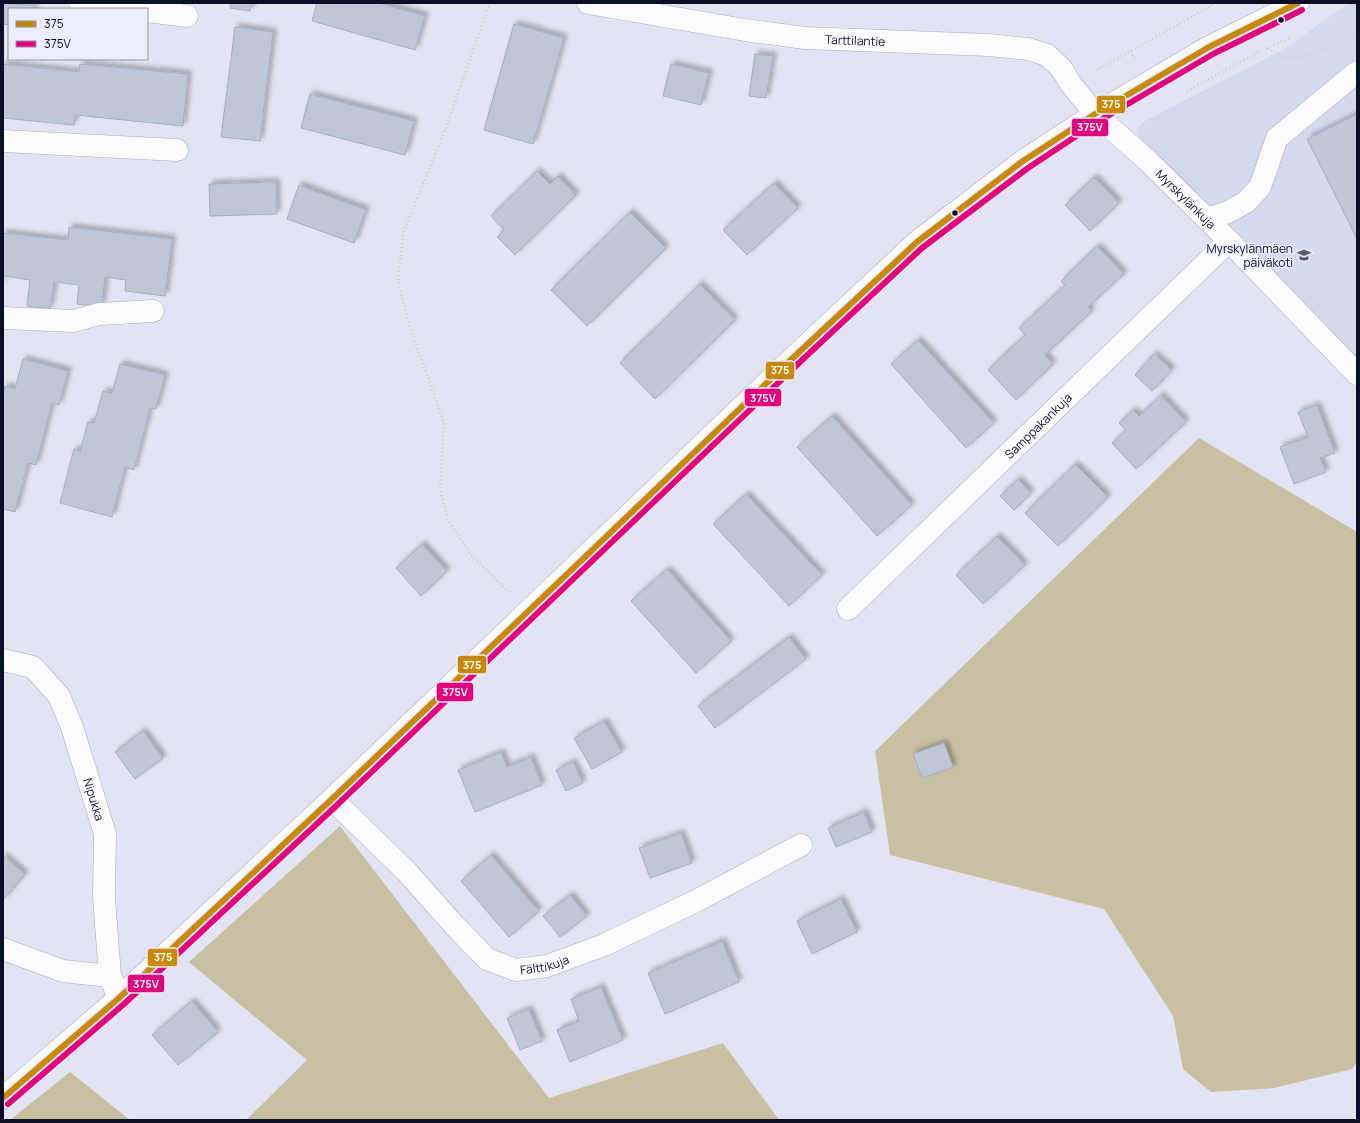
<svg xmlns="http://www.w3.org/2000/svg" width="1360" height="1123" viewBox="0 0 1360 1123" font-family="Manrope,sans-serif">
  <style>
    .built { fill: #d5d9f0 }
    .forest { fill: #c8c0a2 }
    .building { fill: #bec6d8; stroke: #a6aebe; filter: url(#shadow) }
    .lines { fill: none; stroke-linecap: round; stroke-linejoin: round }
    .minor-casing { stroke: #a7aabc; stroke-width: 23 }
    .path { stroke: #cbccd1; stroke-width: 2.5; stroke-dasharray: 1 3; stroke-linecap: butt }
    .minor { stroke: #fbfbfd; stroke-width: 22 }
    .bus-1-casing { stroke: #ebedfb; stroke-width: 9 }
    .bus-2-casing { stroke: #ebedfb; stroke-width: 9 }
    .bus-1 { stroke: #c88808; stroke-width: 6 }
    .bus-2 { stroke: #e5007d; stroke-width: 6 }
    .bus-dot { fill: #0d0f26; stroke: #ebedfb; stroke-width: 1.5 }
    .labels { text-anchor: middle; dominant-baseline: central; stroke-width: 3; stroke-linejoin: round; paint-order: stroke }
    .street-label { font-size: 12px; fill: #0d0f26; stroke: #ebedfb }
    .poi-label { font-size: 12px; fill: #0d0f26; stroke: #ebedfb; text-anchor: end }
    .line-badge { stroke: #ebedfb; stroke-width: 1.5 }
    .badge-label { font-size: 11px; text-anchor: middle; font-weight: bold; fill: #fff }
  </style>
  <defs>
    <filter id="shadow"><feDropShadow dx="3.5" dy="-3.5" stdDeviation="2" flood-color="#0004"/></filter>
  </defs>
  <rect width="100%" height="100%" fill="#e2e4f3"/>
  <path class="built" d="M1349,3H1357V364L1146,147L1138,138L1137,129L1143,122L1284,49Z"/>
  <path class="forest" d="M1199,438L1357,532V1062L1352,1069L1274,1088L1211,1092L1183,1069L1173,1016L1104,909L890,855L875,751Z
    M340,826L549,1098L723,1043L779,1120H246L307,1060L189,962Z
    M70,1072L130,1120H10Z"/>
  <path class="building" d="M3,3L36,6L35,9H9V25L3,24Z
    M231,3H251L250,11L230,8Z
    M317,3H379L425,16L415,50L312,21Z
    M514,24L564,38L533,144L484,130Z
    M235,27L273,32L260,141L221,137Z
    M755,54L773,56L766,98L749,96Z
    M3,64L79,72L80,64L188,74L183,126L75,115L74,125L3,118Z
    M671,64L709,73L701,105L663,96Z
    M310,94L414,121L405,155L301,128Z
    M1357,114V239L1307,139Z
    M537,171L550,184L558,176L576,195L515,255L497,237L504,230L491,216Z
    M1094,177L1119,203L1090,231L1065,205Z
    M276,182L277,214L210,216L209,184Z
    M774,183L798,208L747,255L723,230Z
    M299,185L366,210L354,243L287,219Z
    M630,212L666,248L587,326L551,290Z
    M69,227L172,239L165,296L125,291L126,280L105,277L102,307L77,304L79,285L54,282L50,309L27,306L30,280L4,276L3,284V233L68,240Z
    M1097,246L1124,274L1088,307L1092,311L1045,355L1053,364L1016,400L988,370L1025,335L1019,328L1065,285L1061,281Z
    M700,284L735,320L655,399L620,363Z
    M918,340L994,423L966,448L891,364Z
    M1154,354L1172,370L1152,391L1135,375Z
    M23,359L68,371L59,405L52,403L36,465L28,463L15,512L3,509V395L5,386L15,389Z
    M120,364L165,375L156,409L150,408L134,470L125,467L112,517L60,503L74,449L80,451L88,422L94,423L103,391L112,393Z
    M1161,395L1186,422L1136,469L1112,443L1126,430L1119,423L1133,410L1139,416Z
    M1317,405L1335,453L1320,458L1326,472L1294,484L1280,447L1308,437L1298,412Z
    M832,416L912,505L877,536L797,447Z
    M1075,464L1108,497L1058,546L1025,513Z
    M1018,479L1031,493L1014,510L1000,496Z
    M746,494L822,575L789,606L713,524Z
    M997,536L1025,565L983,604L956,575Z
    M422,544L447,571L421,596L396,568Z
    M667,569L731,641L696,673L631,601Z
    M789,637L806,659L715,728L698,706Z
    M604,721L622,752L592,769L574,738Z
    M143,731L163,758L135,779L115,752Z
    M944,743L953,767L922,778L913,754Z
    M501,752L507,767L531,757L542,785L475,812L458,770Z
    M573,762L583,783L566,791L556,770Z
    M864,812L872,832L836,847L828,828Z
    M681,833L692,863L650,878L639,848Z
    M3,855L25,874L3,900Z
    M491,855L539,911L509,937L461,881Z
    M570,895L587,916L560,937L543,916Z
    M841,899L857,932L812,954L797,921Z
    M722,941L739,982L665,1014L648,973Z
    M601,987L623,1040L570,1062L557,1030L579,1021L571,999Z
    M192,1001L218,1032L178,1065L152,1035Z
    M529,1009L542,1041L520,1050L507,1018Z"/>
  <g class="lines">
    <defs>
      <g id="minor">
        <path d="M80,3L129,9"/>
        <path id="s1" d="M588,3L745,30L805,38L989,45L1028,49L1047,55L1061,68L1071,84L1095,114L1148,161L1230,242L1357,374"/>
        <path d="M147,11L187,16"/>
        <path d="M3,141L177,150"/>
        <path d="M1207,219L1228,212L1246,202L1260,187L1277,138L1357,72"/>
        <path d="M3,318L74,321L99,314L153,311"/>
        <path id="s2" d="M848,609L1229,241"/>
        <path id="s3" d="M3,660L33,667L59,696L72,727L105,834L104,898L110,976L119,998"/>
        <path id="s4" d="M332,799L407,872L454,925L487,959L516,970L547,966L604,945L696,901L801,845"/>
        <path d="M3,949L63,971L110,976"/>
        <path d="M3,1098L119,998L332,799L796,355L917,242L1023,161L1095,114L1209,47L1298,3"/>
      </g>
    </defs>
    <use href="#minor" class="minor-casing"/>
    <path class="path" d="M490,3L441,141L404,230L398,280L408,322L444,423L440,489L448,520L471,555L511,594
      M1266,48L1290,38
      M1268,48L1280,55L1292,59L1316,53L1357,31
      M1130,51L1136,61
      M1093,72L1216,3
      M1187,91L1261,51"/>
    <use href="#minor" class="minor"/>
    <defs>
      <path id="bus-1" d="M3,1098L119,998L332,799L796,355L917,242L1023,161L1095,114L1209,47L1298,3"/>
      <path id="bus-2" d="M8,1104L124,1004L337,805L801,361L922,248L1028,168L1099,121L1213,54L1302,10"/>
    </defs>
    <use href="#bus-1" class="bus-1-casing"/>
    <use href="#bus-2" class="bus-2-casing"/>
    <use href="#bus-1" class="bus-1"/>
    <use href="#bus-2" class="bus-2"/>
  </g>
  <defs>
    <symbol id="school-bare" viewBox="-9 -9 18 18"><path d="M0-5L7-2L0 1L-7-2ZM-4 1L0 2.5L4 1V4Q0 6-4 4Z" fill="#585a6e" stroke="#ebedfb" stroke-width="2.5" paint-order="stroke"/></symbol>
  </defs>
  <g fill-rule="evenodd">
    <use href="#school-bare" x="1294" y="245" width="20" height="20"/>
  </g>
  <g class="bus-dot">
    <circle cx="1281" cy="20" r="3.5"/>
    <circle cx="955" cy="213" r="3.5"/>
  </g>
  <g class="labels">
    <g class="street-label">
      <text stroke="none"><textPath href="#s1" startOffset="270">Tarttilantie</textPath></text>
      <text stroke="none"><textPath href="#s1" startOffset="664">Myrskylänkuja</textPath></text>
      <text stroke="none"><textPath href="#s2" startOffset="264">Samppakankuja</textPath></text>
      <text stroke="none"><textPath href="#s3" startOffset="179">Nipukka</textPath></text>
      <text stroke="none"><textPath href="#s4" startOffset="283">Fälttikuja</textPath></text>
    </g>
    <g class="poi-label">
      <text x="1293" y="248">Myrskylänmäen<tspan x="1293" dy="14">päiväkoti</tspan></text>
    </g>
  </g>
  <g class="line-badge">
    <rect x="1096" y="95" width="30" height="19" rx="4" fill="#c88808"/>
    <rect x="1071" y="118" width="38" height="19" rx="4" fill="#e5007d"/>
    <rect x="765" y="361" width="30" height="19" rx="4" fill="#c88808"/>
    <rect x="744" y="388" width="38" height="19" rx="4" fill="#e5007d"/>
    <rect x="457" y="655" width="30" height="19" rx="4" fill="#c88808"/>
    <rect x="436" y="682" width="38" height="20" rx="4" fill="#e5007d"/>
    <rect x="147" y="948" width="31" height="19" rx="4" fill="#c88808"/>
    <rect x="127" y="974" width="38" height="19" rx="4" fill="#e5007d"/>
  </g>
  <g class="badge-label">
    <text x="1111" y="108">375</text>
    <text x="1090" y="131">375V</text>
    <text x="780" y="374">375</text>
    <text x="763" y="402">375V</text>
    <text x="472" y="669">375</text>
    <text x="455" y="696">375V</text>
    <text x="163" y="961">375</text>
    <text x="146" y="988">375V</text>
  </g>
  <rect width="1360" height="1123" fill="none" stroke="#0d0f26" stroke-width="8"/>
  <rect x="8" y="8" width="140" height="52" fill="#ebedfb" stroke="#9294a6"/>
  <rect x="16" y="21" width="20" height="6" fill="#c88808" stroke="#9294a6"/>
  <text x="44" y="28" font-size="12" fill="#0d0f26">375</text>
  <rect x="16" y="41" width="20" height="6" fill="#e5007d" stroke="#9294a6"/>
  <text x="44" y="48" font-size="12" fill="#0d0f26">375V</text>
</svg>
